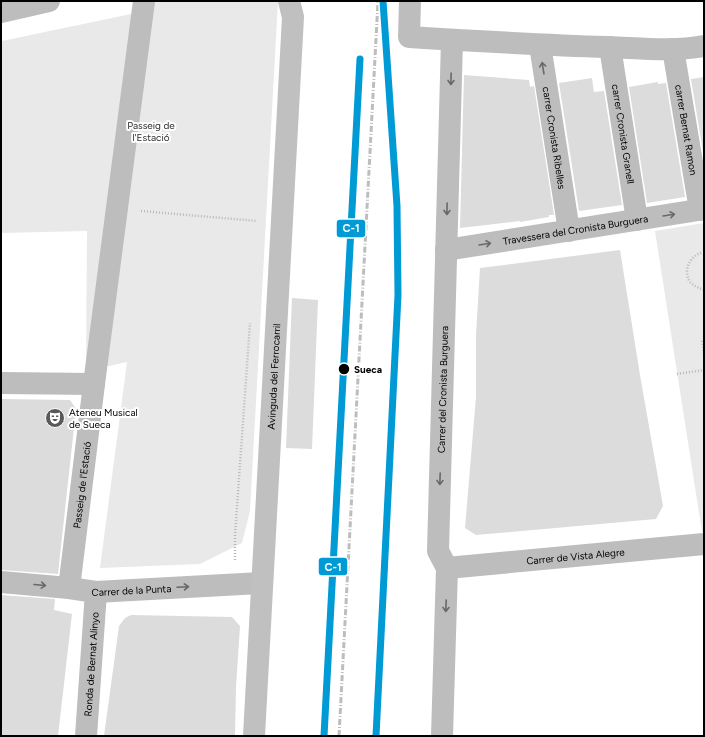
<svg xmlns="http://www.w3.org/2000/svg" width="705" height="737" viewBox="0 0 705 737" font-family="Figtree,sans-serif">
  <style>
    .green { fill: #e9e9e9 }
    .building { fill: #dcdcdc }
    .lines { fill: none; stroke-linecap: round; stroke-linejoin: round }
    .path { stroke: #b8b8b8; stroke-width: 2.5; stroke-dasharray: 1 2; stroke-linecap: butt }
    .street { stroke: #bdbdbd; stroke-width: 22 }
    .secondary { stroke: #c0c0c0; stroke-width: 22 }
    .rail { stroke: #bdbdbd; stroke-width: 3; stroke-dasharray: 6 2 1 2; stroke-linecap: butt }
    .rail-1-casing { stroke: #fff; stroke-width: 10 }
    .rail-1 { stroke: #009ad5; stroke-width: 7 }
    .oneway { stroke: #686868 }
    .stop-dot { fill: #000; stroke: #fff; stroke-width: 1.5 }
    .labels { text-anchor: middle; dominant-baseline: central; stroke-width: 4; stroke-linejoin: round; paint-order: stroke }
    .park-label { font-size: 10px; fill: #2e2e2e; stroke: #fff }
    .street-label { font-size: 10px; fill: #000; stroke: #fff }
    .stop-label { font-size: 10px; font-weight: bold; fill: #000; stroke: #fff; text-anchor: start }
    .poi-label { font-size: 10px; fill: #000; stroke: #fff; text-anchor: start }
    .line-badge { stroke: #fff; stroke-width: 1.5 }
    .badge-label { font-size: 11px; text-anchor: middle; font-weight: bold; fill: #fff }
  </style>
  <rect width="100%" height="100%" fill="#fff"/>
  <path class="green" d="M151,1H278L250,511L242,543L200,564L100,568L127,362L109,366L86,367L87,231L1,233V65L2,41L150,10Z
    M704,223V531L702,532L655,231Z"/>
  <path class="building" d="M464,75L529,80L530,87L534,86L554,215H549V217L520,222V221L460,228Z
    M704,77V158L691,79Z
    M592,78L594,92L604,91L622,205L579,211L559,83Z
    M658,82V84L666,83L685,197L647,203L629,87Z
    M620,250L640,375L663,506L656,519L476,535L465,528L476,397V335L480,268Z
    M292,298L318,300L312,449L286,448Z
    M1,399L70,400L76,409L58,574L1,570Z
    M1,595L55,599L54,610L72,614L58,736H1Z
    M131,615L232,617L240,626L236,687L235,736H104L119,626L125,618Z"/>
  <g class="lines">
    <path class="path" d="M141,211L257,221
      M704,252C691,254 682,270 690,282C694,286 699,288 704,290
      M704,339L702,340L704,354
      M677,374L704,370
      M235,560V535L250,323"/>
    <g class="street">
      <path d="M410,1L409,37C475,41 541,45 607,47C639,48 672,52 704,46"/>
      <path d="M1,12L49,1"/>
      <path id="s1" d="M540,45L569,231"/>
      <path id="s2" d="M610,47L637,220"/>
      <path id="s3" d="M673,49L700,210"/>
      <path id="s4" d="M446,250L704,209"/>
      <path d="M1,383L94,384"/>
      <path id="s5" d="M447,568L704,544"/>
      <path id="s6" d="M1,582L69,588L96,592L262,583"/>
      <path id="s7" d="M69,588L94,384L144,1"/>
      <path id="s8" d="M86,736L96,592"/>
      <path id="s9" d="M442,736L447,568L438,551L452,40"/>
    </g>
    <path class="secondary" id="s10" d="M254,736L293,17L289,1"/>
    <path class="rail" d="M339,736L378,1"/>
    <defs>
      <path id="rail-1" d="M324,736L360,59
        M376,736L398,295L397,206L383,1"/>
    </defs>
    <use href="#rail-1" class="rail-1-casing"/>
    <use href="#rail-1" class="rail-1"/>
  </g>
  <defs><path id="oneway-shaft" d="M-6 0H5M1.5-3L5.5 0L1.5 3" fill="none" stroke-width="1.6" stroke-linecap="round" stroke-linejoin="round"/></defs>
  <g class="oneway">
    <use href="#oneway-shaft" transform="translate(543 68) rotate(-99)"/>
    <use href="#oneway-shaft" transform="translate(451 79) rotate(91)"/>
    <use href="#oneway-shaft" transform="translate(447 209) rotate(91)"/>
    <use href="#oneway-shaft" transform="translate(669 215) rotate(-9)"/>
    <use href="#oneway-shaft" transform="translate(485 244) rotate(-9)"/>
    <use href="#oneway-shaft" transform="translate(440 479) rotate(92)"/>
    <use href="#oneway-shaft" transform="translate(40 585) rotate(5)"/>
    <use href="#oneway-shaft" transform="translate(183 587) rotate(-3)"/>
    <use href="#oneway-shaft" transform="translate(446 606) rotate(92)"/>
  </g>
  <defs>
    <symbol id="theatre-disc" viewBox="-11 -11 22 22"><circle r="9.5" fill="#595959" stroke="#fff"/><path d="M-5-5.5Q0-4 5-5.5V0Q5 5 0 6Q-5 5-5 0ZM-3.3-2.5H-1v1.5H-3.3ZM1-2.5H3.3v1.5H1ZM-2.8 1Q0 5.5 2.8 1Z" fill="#fff"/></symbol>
  </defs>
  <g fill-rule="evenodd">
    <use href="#theatre-disc" x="44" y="407" width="22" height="22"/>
  </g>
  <circle class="stop-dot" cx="344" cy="369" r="6"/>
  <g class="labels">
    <g class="park-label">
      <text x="151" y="125">Passeig de<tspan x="151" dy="12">l'Estació</tspan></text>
    </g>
    <g class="street-label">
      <text stroke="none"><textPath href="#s3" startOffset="82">carrer Bernat Ramon</textPath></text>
      <text stroke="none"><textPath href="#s2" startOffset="88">carrer Cronista Granell</textPath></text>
      <text stroke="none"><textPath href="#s1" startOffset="94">carrer Cronista Ribelles</textPath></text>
      <text stroke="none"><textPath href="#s4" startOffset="131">Travessera del Cronista Burguera</textPath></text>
      <text stroke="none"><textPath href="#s10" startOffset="360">Avinguda del Ferrocarril</textPath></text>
      <text stroke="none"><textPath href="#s9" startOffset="349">Carrer del Cronista Burguera</textPath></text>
      <text stroke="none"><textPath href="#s7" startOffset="104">Passeig de l'Estació</textPath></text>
      <text stroke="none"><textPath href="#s5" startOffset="129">Carrer de Vista Alegre</textPath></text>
      <text stroke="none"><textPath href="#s6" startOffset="131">Carrer de la Punta</textPath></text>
      <text stroke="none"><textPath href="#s8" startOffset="72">Ronda de Bernat Alinyo</textPath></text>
    </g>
    <g class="stop-label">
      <text x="354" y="369">Sueca</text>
    </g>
    <g class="poi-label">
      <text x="69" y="412">Ateneu Musical<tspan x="69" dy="12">de Sueca</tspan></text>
    </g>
  </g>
  <g class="line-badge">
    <rect x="336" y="219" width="30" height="19" rx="4" fill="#009ad5"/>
    <rect x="318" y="557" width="30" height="19" rx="4" fill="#009ad5"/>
  </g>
  <g class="badge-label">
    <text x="351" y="232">C-1</text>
    <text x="333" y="571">C-1</text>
  </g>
  <rect width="705" height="737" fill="none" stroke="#000000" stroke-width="4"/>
</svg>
